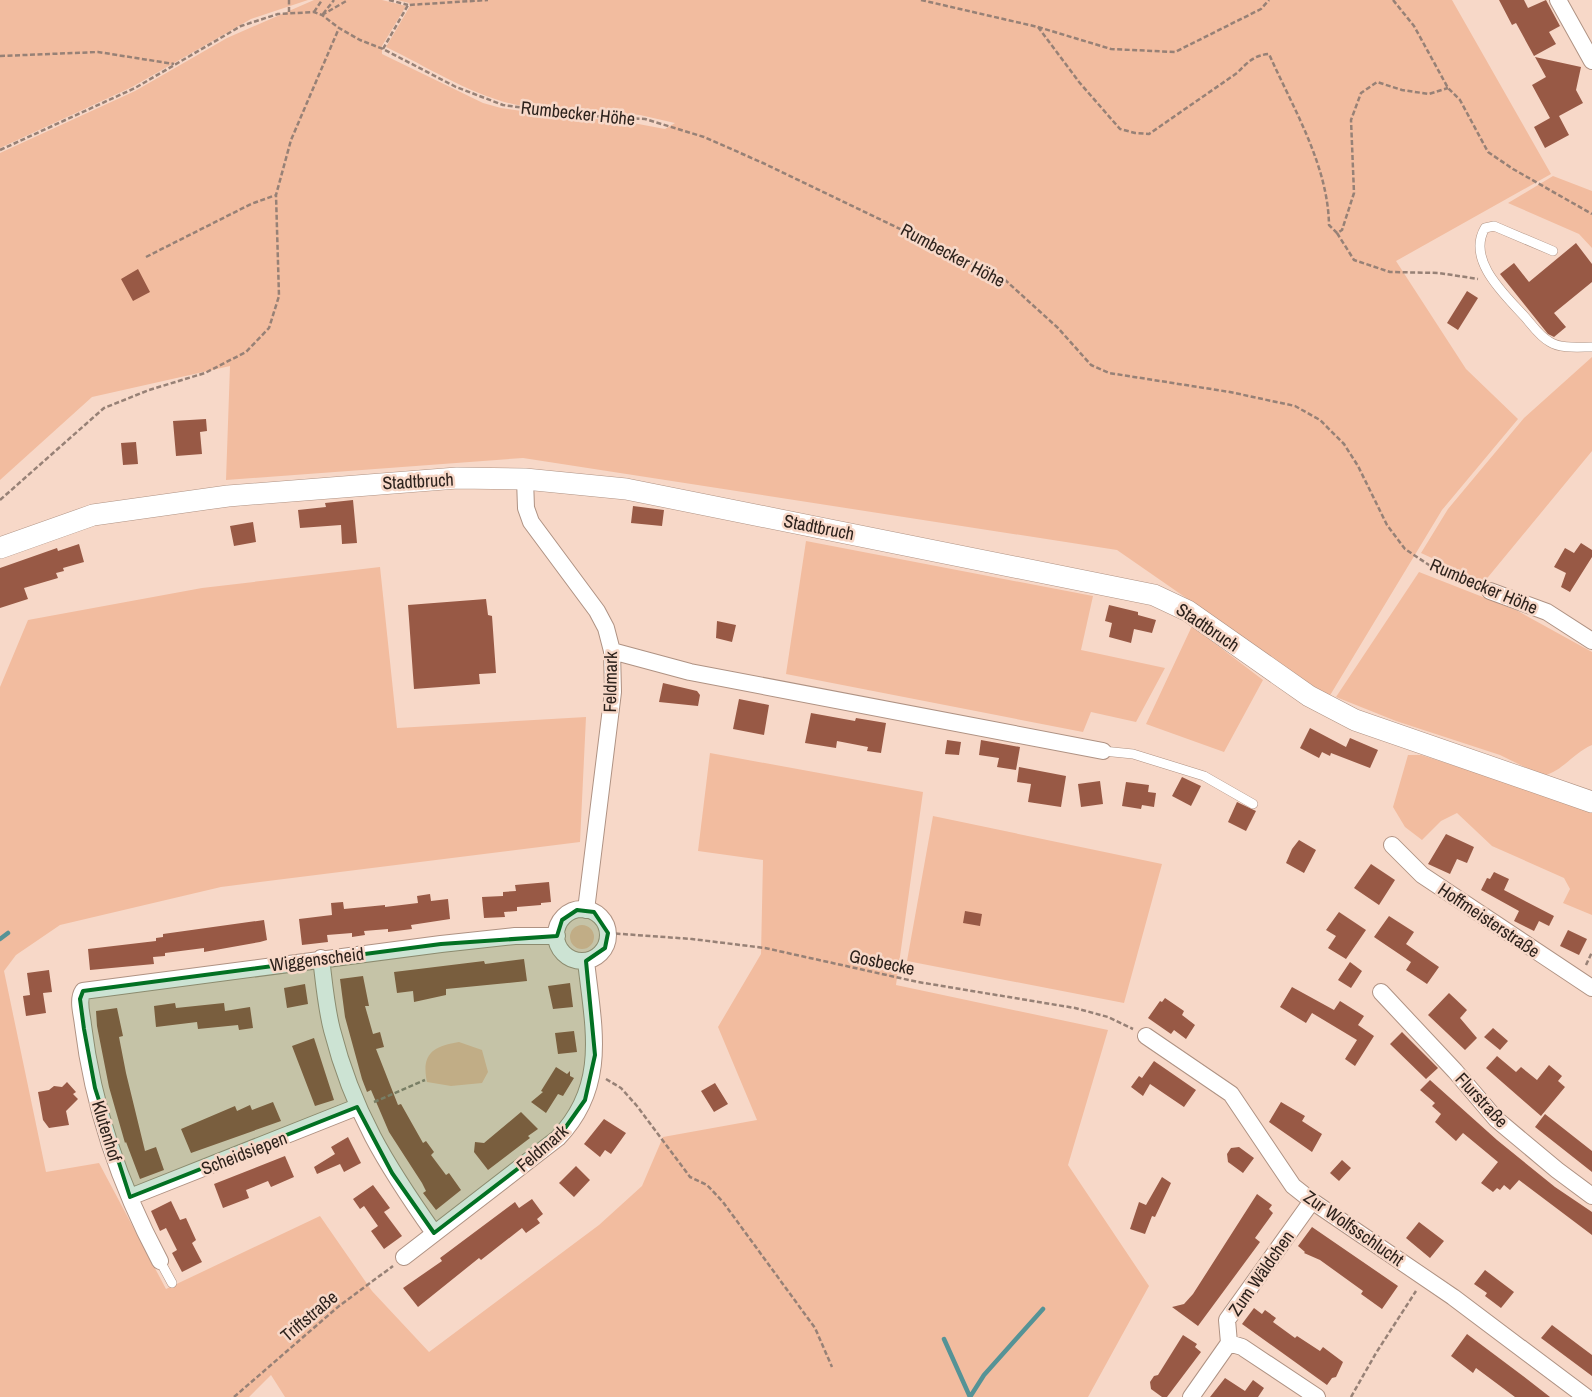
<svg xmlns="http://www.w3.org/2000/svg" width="1592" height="1397" viewBox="0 0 1592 1397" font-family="'Archivo Narrow',sans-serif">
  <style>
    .green { fill: #f2bc9f }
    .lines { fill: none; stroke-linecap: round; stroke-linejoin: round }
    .stream { stroke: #559396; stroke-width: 4.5 }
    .building { fill: #985945 }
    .service-casing { stroke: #af9283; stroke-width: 10 }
    .minor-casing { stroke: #af9283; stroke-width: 18 }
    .tertiary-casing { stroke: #af9283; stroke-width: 22 }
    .path { stroke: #978176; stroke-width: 2.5; stroke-dasharray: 5 2.5; stroke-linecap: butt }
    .service { stroke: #fff; stroke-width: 9 }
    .minor { stroke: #fff; stroke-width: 16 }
    .tertiary { stroke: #fff; stroke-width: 21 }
    .marked { fill: #027123; fill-opacity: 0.2; stroke: #027123; stroke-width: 4; stroke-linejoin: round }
    .labels { text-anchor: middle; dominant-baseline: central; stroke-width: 5; stroke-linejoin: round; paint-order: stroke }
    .street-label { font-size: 18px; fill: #2d221c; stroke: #f7d8c8 }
  </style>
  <rect width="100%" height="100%" fill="#f7d8c8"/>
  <path class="green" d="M0,0H308L251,19L132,87L0,148Z
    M314,0H382L406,6L382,46V54L483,103L501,108L570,118L617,120L665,129L675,123L640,115L522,106C473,97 430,68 386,47L410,6L409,3L397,0H1452L1551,174L1396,261L1466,369L1518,419L1442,510L1329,697L1117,550L523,458L226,480L230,366L92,397L0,480V153L135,91L227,38Z
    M1553,176L1592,191V248L1579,234L1508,203Z
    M1592,357V451L1484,582L1421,553L1448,509L1524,418Z
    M806,541L1093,596L1081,650L1165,668L1136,722L1091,712L1083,732L786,674Z
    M380,567L397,728L586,717L580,842L221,887L60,925L16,955L4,971L46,1172L99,1163L166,1289L320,1216L372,1291L429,1352L599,1225L642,1186L663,1137L757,1120L718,1027L761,954L763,860L698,851L710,753L923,792L896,985L1108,1030L1068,1165L1149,1286L1088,1397H285L271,1375L249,1397H0V687L28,620L202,588Z
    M1419,572L1516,610L1592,652V745C1573,753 1563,771 1543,776L1500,755L1396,721L1336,697Z
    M1192,626L1263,680L1224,752L1146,724Z
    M1408,755H1421L1592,810V915L1563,903L1570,889L1564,878L1492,846L1457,813L1441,821L1422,840L1405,827L1393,807Z
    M933,816L1162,864L1124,1003L907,961Z
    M570 937a12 12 0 1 1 24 0a12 12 0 1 1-24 0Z
    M459,1042L482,1050L488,1072L482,1083L451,1086L427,1082C421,1054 433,1046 459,1042Z"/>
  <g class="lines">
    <path class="stream" d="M0,939L8,933
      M944,1339L970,1397
      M970,1397L984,1375L1043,1309"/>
  </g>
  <path class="building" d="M1499,0H1524L1528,8L1546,0L1560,26L1549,32L1556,44L1534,56L1516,23L1512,25Z
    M1535,57L1581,67L1576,90L1583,103L1559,116L1569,135L1545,148L1534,127L1550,118L1532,85L1546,77Z
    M1576,243L1592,264V282L1554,313L1566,327L1554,337L1548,334L1500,274L1514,263L1529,282Z
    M138,269L150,292L133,301L121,279Z
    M1467,291L1478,298L1458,330L1447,323Z
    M206,419L207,431L200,432L202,454L176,456L173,421Z
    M136,442L138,464L123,465L121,443Z
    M353,500L357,543L342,544L341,525L300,528L298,510L326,507L325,503Z
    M633,506L664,510L662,526L631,523Z
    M253,522L256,542L234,546L230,526Z
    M1581,543L1592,550V557L1570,592L1561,587L1566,573L1554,567L1565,548L1574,553Z
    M79,544L84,562L63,568L64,571L56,573L58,578L24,588L28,599L0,608V568L57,548L58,551Z
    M486,599L488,615L492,616L496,673L479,674L480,684L414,689L408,605Z
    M1109,605L1138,612V615L1156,620L1152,633L1134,629L1131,643L1109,637L1112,623L1105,621Z
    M717,621L736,625L732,642L716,638Z
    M663,683L697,691L700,695L698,706L659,702Z
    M739,699L769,705L764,735L733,729Z
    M811,713L855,721L856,718L886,723L881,753L867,751L868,747L837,741L836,748L805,743Z
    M1310,728L1346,747L1350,738L1378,750L1370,768L1331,753L1330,756L1322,752L1319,758L1300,748Z
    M947,740L961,742L959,755L945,754Z
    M981,740L1020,747L1016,770L997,767L999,758L979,755Z
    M1019,767L1066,776L1061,807L1028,802L1031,784L1017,782Z
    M1182,777L1201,786L1191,806L1172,796Z
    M1100,781L1103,804L1081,807L1078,784Z
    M1126,782L1149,785L1148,792L1156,793L1154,807L1142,805L1141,809L1122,806Z
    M1237,802L1256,811L1246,831L1228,822Z
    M1446,834L1474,847L1467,863L1457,859L1450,874L1428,864Z
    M1299,840L1316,850L1304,873L1286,863L1292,849Z
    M1371,864L1395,880L1379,905L1354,888Z
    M1494,872L1509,879L1504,890L1554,916L1549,926L1539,921L1534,931L1514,921L1519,911L1481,890L1487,878L1490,879Z
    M549,882L551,902L541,903V905L517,907V911L504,912L505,917L484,918L482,897L503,896V892L516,891L515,885Z
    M430,894L431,901L448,899L450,919L411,925L412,929L388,932V929L364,931L365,935L352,937V933L327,935L328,942L302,945L299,919L332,915L331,903L343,902L344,909L385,905V907L418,903L417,896Z
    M965,911L982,914L980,926L963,923Z
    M1339,912L1366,930L1346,959L1328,948L1336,936L1326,930Z
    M1389,916L1414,932L1406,944L1439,967L1427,984L1406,970L1411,962L1374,937Z
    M264,920L267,940L260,942L204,952V948L165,953V956L153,957L154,964L90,970L88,949L156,941V938L163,937V934Z
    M1568,930L1587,939L1579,955L1560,946Z
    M524,959L527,981L446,989V995L414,1002L413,991L397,993L394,972L484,961L485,964Z
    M1350,962L1362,971L1351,988L1338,980Z
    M49,970L52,992L43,993L46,1013L26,1016L23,996L30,995L27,973Z
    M363,976L369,1006H365L373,1034L380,1032L384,1047L376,1049L398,1105L401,1104L423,1143L426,1141L434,1152L431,1155L446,1175L449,1173L461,1190L436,1210L423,1193L426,1191L422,1183L389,1132L371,1090L367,1092L362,1079L345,1017L340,979Z
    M570,983L573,1007L553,1009L548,986Z
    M305,984L308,1004L287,1008L284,988Z
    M1292,987L1334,1010L1340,1001L1364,1016L1358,1025L1374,1036L1355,1066L1345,1059L1357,1040L1312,1013L1306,1023L1280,1007Z
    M1449,993L1467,1010L1460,1018L1477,1038L1465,1050L1428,1015Z
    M1165,998L1184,1011L1182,1015L1195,1025L1186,1039L1174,1030L1171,1034L1148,1018L1160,1001L1162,1002Z
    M175,1003L176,1008L224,1003L225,1011L250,1007L253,1028L239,1030L238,1025L198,1029L197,1022L156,1027L154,1006Z
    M117,1008L123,1036L119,1037L126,1073L145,1151L156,1147L164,1170L140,1179L126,1142L125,1143L109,1087L97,1026L96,1011Z
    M1493,1028L1508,1041L1500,1050L1484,1037Z
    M574,1031L577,1052L558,1054L555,1033Z
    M1402,1032L1438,1068L1426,1079L1390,1044Z
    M314,1038L334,1100L315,1106L292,1046Z
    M1497,1056L1516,1072L1521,1067L1537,1080L1549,1065L1562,1076L1558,1081L1565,1087L1541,1116L1486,1068Z
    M1154,1061L1196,1090L1184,1107L1150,1084L1143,1096L1131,1087L1139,1076L1142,1078Z
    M556,1067L567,1074L570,1071V1076L574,1078L563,1096L558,1094L546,1113L531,1102L543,1092L541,1091Z
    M1430,1080L1497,1140L1555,1187L1592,1212V1235L1519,1180L1510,1190L1504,1185L1500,1190L1497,1188L1493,1192L1481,1183L1498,1162L1463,1133L1456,1141L1435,1122L1441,1114L1432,1106L1435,1103L1420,1090Z
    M67,1082L76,1092L73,1094L78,1099L66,1111L69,1125L49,1128L43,1120L38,1092L49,1090L54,1086L62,1087Z
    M715,1083L728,1104L714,1112L701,1091Z
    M273,1102L281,1121L191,1153L181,1129L235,1106L237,1111L250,1105L252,1110Z
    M1281,1102L1305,1116L1302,1121L1322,1134L1312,1152L1269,1122Z
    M521,1112L538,1129L528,1136L530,1138L488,1170L474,1152L475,1142L484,1143Z
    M1545,1114L1592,1151V1172L1535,1127Z
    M604,1119L626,1133L611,1154L605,1150L600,1157L584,1144Z
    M348,1137L361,1163L344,1172L340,1164L317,1174L314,1167L335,1154L331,1147Z
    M1239,1147L1254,1158L1243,1173L1228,1162L1227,1154L1231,1148Z
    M285,1156L294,1177L271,1187L268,1181L246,1190L249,1198L223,1208L214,1184Z
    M1342,1160L1351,1168L1339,1181L1330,1173Z
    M576,1166L590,1180L574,1197L559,1183Z
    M1162,1177L1171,1183L1155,1217L1152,1216L1145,1234L1130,1229L1139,1202L1146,1205Z
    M373,1185L390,1208L384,1212L402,1236L384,1249L371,1231L378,1226L364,1206L360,1209L353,1199Z
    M1257,1194L1272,1205L1269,1209L1273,1213L1255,1238L1260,1242L1198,1326L1172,1307L1184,1304L1193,1294Z
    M532,1199L543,1214L537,1219L540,1223L526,1233L522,1228L481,1260L479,1258L418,1307L403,1288L442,1261L440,1258L515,1202L519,1208Z
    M171,1201L180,1220L186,1218L196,1240L192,1243L202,1262L182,1272L172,1253L177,1250L166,1228L160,1231L151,1211Z
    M1419,1222L1444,1241L1430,1258L1406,1238Z
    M1312,1227L1398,1286L1382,1309L1361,1294L1363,1291L1320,1260L1304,1253L1305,1252L1298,1246Z
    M1485,1270L1514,1292L1501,1308L1485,1296L1487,1293L1474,1284Z
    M1254,1308L1262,1314L1265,1310L1276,1318L1273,1322L1295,1338L1297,1336L1320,1351L1323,1347L1343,1362L1336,1377L1332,1378L1327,1385L1242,1324Z
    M1552,1325L1592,1355V1376L1541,1338Z
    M1467,1334L1523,1376L1550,1397H1515L1476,1368L1473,1373L1451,1356Z
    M1183,1335L1197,1344L1195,1347L1201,1352L1167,1397H1162L1151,1389L1150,1382L1154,1376L1158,1375Z
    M1225,1378L1245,1391L1253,1380L1264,1388L1258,1397H1210Z"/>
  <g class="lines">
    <defs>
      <path id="service" d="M1553,251L1494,226L1485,228C1466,260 1505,295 1525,317C1532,325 1540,337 1550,342C1561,349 1579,347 1592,347
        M1103,751L1133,754L1204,776L1253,804
        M160,1261L172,1283"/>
      <path id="minor" d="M1558,0L1592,61
        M525,479L526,508L531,522L597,611L606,628L612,651L613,692L586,910
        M1490,591L1547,612L1592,641
        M612,651L690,672L1103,751
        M1392,845L1422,875L1592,988
        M556 935a26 26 0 1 1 52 0a26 26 0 1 1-52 0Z
        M321,958C324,982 326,1007 332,1030C353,1112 386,1165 434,1233
        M1381,992L1455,1071L1496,1119L1557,1170L1592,1196
        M1146,1036L1231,1094L1293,1186L1312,1201L1453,1297L1586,1397
        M130,1197L357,1107
        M404,1257L558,1138C609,1085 593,1026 586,961
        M160,1261C121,1188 93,1107 83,1025C82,1014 77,1000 83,991L441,944L515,936H557
        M1229,1343L1242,1347L1317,1397
        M1191,1397L1229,1343L1227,1320L1312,1201"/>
      <path id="tertiary" d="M0,548L93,515L228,496L457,478L525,479L626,489L1154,595L1188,611L1309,696L1355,720L1592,802"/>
    </defs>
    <use href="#service" class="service-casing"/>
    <use href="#minor" class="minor-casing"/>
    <use href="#tertiary" class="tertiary-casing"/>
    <path class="path" d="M389,0L408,5
      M921,0L1038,27L1111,49L1175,52L1261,9L1269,0
      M1393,0L1414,26L1448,88L1460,100L1488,152L1513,169L1592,214
      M289,12V0
      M314,12L322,0
      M323,14L334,0
      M322,15L348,0
      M1038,27L1079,82L1120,129L1135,133L1149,134L1237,73C1247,63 1254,55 1269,54C1293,108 1328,165 1329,225L1337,233L1342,230L1354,193L1351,120L1361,93L1377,82L1402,90L1429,94L1448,88
      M383,49L408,5L488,0
      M0,56L98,52L174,64
      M0,150L135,88L241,26L278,14L314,12L322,15L339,28L360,40L383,49L456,87L503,105L576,115L645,119L704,137L763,163L1004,279L1058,328L1091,365L1109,373L1230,392L1295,406L1320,420L1344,444L1358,466L1387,525L1405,549L1435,569L1476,586
      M1337,233L1354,260L1390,272L1439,273L1478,279
      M146,257L251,204L276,195
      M0,500L104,408L149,390L205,373L246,352L269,328L279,296L276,195L291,140L339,28
      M608,933L692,939L765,948L918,982L1075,1008L1108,1017L1133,1029
      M1586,965L1592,952
      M606,1079L621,1088L637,1106L690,1177L707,1185L723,1202L815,1328L832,1367
      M374,1102L425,1080
      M234,1397L339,1306L393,1266
      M1351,1397L1376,1353L1416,1291"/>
    <use href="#service" class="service"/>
    <use href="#minor" class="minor"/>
    <use href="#tertiary" class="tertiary"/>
  </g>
  <path class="marked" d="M577,910L594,912L608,933L605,948L586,961L595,1055L585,1100L558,1138L434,1233L392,1173L357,1107L130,1197L95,1088L84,1029L80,999L83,991L441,944L557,936L562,920Z"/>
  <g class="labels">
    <g class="street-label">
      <text transform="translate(578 113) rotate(6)">Rumbecker Höhe</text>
      <text transform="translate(953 255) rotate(28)">Rumbecker Höhe</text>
      <text transform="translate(418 481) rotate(-3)">Stadtbruch</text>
      <text transform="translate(819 527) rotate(11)">Stadtbruch</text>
      <text transform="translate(1484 586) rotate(23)">Rumbecker Höhe</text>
      <text transform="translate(1208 627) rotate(34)">Stadtbruch</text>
      <text transform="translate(610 682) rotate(-89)">Feldmark</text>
      <text transform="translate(1489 920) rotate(34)">Hoffmeisterstraße</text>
      <text transform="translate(317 959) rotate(-7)">Wiggenscheid</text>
      <text transform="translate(882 962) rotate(12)">Gosbecke</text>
      <text transform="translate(1482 1100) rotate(47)">Flurstraße</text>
      <text transform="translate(107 1131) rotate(73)">Klutenhof</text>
      <text transform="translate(542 1148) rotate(-41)">Feldmark</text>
      <text transform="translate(244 1153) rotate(-21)">Scheidsiepen</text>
      <text transform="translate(1354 1228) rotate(35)">Zur Wolfsschlucht</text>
      <text transform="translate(1261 1273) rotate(-55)">Zum Wäldchen</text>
      <text transform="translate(309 1316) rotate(-40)">Triftstraße</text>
    </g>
  </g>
</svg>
